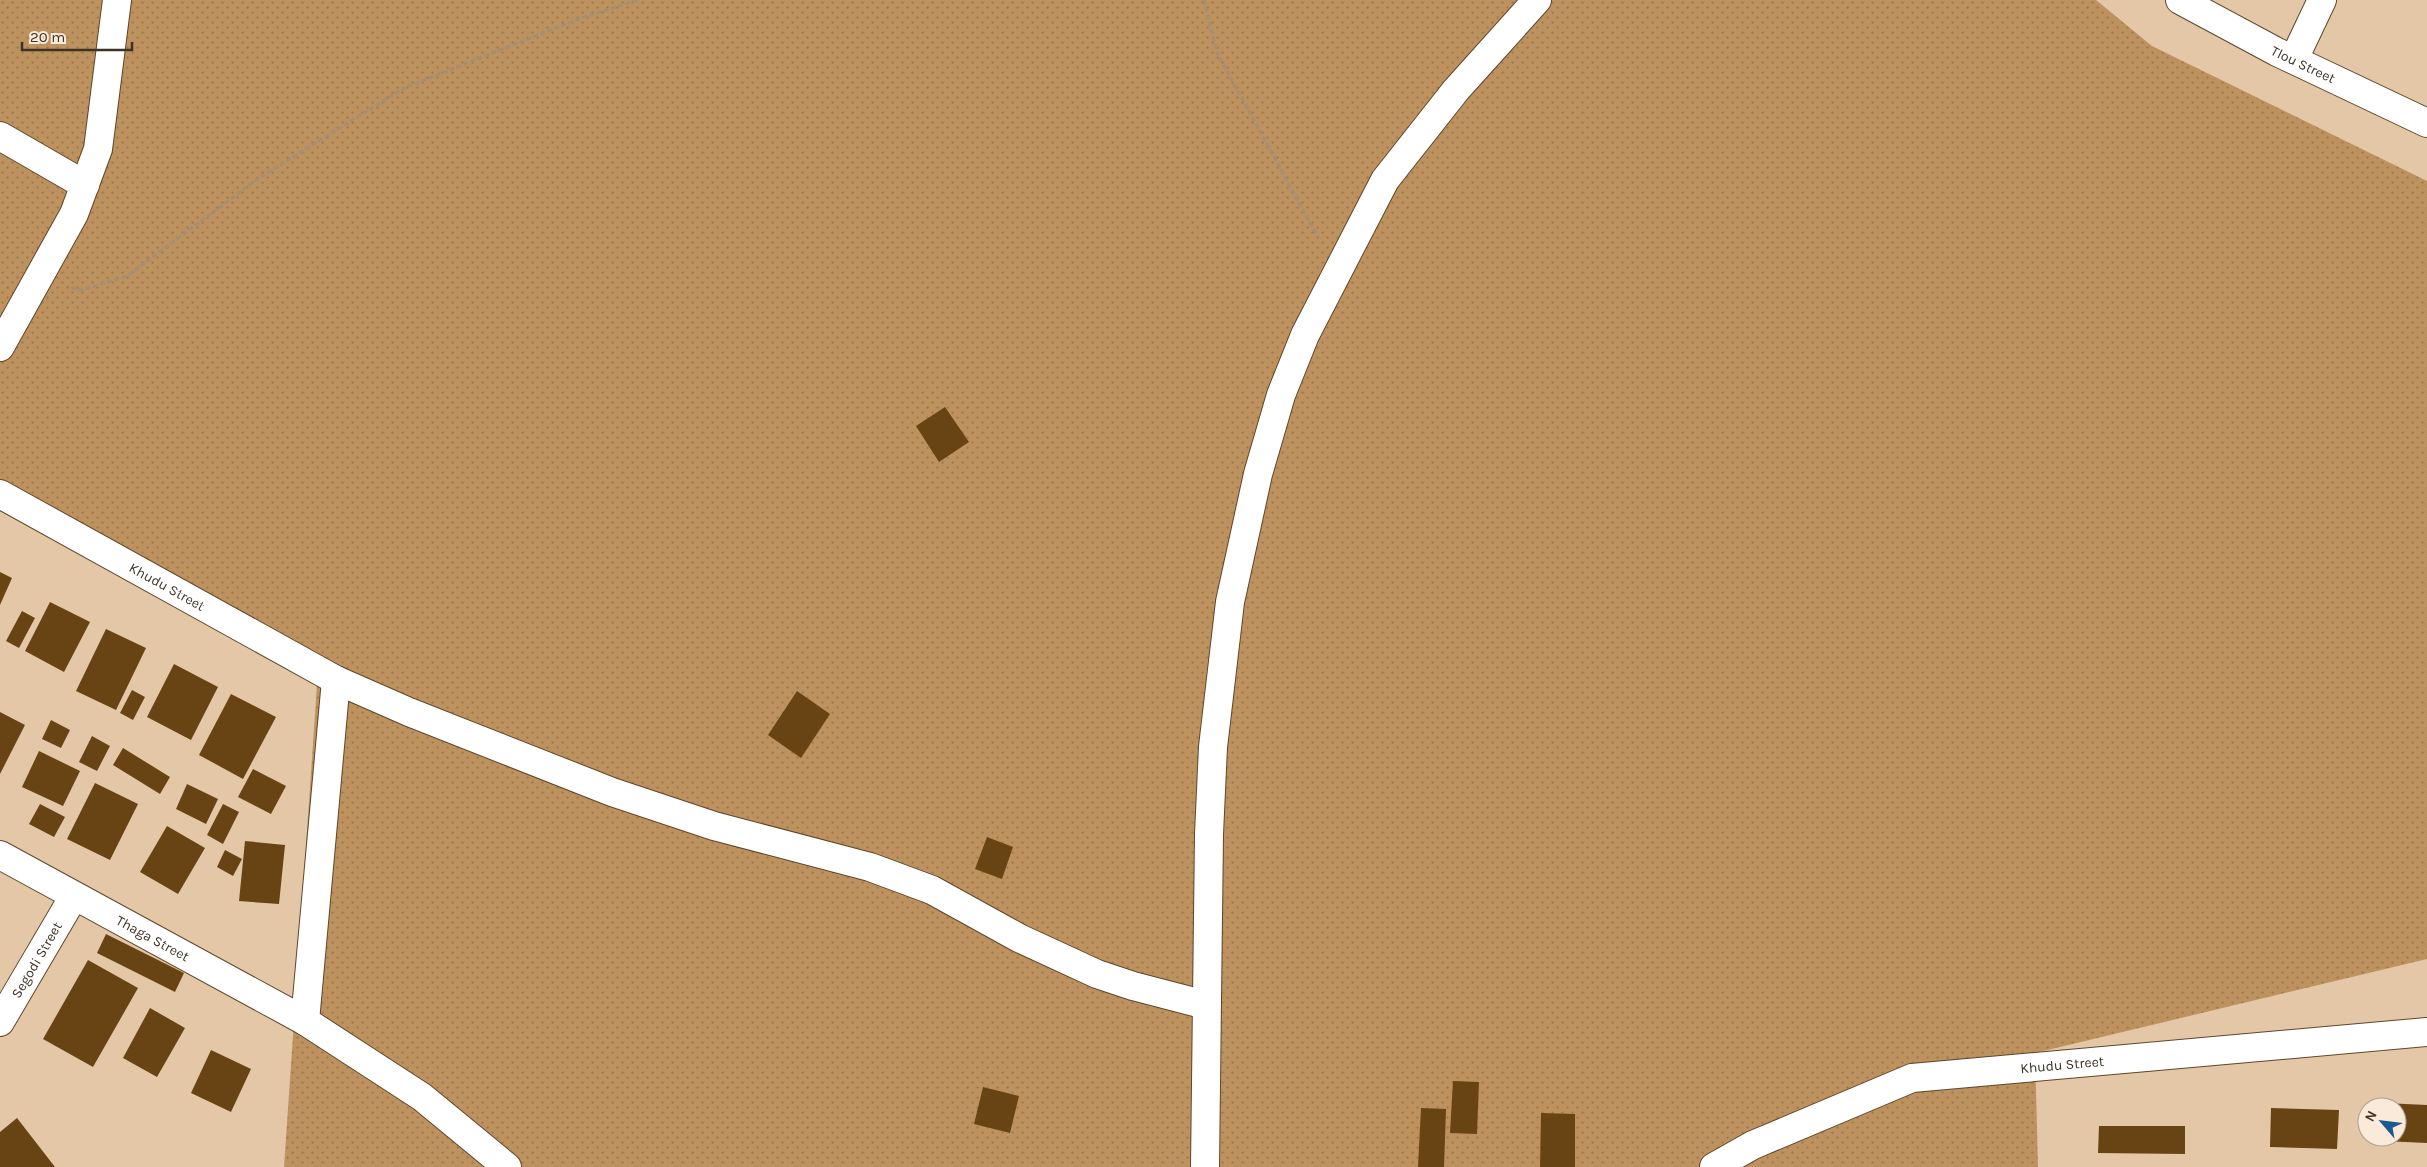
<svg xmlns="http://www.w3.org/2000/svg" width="2427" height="1167" viewBox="0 0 2427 1167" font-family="Karla,sans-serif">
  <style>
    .green { fill: url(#green-dots) }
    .building { fill: #684414 }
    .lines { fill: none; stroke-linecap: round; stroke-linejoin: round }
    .street-casing { stroke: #5e472b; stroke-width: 30 }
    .secondary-casing { stroke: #5e472b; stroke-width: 30 }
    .path { stroke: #a38e76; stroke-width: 3; stroke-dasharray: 5 2.5; stroke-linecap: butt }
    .street { stroke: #fff; stroke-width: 28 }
    .secondary { stroke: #fff; stroke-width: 28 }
    .labels { text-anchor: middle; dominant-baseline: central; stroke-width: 5; stroke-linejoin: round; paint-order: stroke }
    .street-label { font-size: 14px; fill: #3d3226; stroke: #f9eada }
  </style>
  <defs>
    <pattern id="green-dots" width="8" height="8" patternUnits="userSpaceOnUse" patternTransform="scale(1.25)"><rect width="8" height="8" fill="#bd925f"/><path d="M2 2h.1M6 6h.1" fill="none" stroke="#9b784e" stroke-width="1.8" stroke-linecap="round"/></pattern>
  </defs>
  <rect width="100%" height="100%" fill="#e3c7a7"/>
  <path class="green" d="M0,0H2096L2152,46L2427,181V959L2035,1053L2038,1167H284L319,656L0,482Z"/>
  <path class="building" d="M945,407L969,442L939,462L916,426Z
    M0,572L12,578L0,605Z
    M50,602L90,622L64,672L25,651Z
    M22,611L35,618L19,648L6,641Z
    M106,629L146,648L116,710L76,691Z
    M174,664L218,687L191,740L147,717Z
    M132,690L145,697L133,720L120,713Z
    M797,691L830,714L801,758L768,735Z
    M231,694L276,717L243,779L199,755Z
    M0,712L25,725L0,774Z
    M51,720L70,730L61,748L42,739Z
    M92,736L110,746L97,771L79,762Z
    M123,748L170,777L160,794L113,765Z
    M39,751L80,771L63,806L22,787Z
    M253,769L286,786L271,814L238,797Z
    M95,783L138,804L110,860L67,839Z
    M187,784L218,799L206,824L176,809Z
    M40,804L65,817L54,837L29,824Z
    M223,804L239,812L223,844L207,835Z
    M167,826L205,848L178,894L140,872Z
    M987,837L1013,847L1002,879L975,869Z
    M245,841L285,845L279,904L239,901Z
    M225,850L242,859L233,876L217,867Z
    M106,934L184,973L175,992L97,953Z
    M88,960L138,988L93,1067L43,1039Z
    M150,1008L185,1028L157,1077L123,1058Z
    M211,1050L251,1069L231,1112L191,1093Z
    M1453,1081L1479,1082L1477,1134L1450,1133Z
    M983,1087L1019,1096L1010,1133L974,1124Z
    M2384,1103L2427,1105V1143L2383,1141V1137H2397V1107H2384Z
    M1421,1108L1446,1109L1444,1167H1418Z
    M2271,1108L2339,1110L2337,1149L2270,1147Z
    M1541,1113L1575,1114V1167H1540Z
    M17,1118L55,1167H0V1132Z
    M2099,1126H2185V1154L2098,1153Z"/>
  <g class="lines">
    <defs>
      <g id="street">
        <path d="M2294,59L2322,0"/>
        <path d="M0,136L85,185"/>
        <path d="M0,347L74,214L98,149L117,0"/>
        <path id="s1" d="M0,494L336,680L409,712L612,792L714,826L870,867L932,890L1019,938L1097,974L1133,986L1206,1005"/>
        <path id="s2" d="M0,855L305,1021L422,1097L507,1167"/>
        <path d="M305,1021L336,680"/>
        <path id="s3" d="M0,1022L74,896"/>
        <path id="s4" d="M1714,1167L1753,1145L1912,1078L2427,1032"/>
      </g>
      <g id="secondary">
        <path id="s5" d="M2180,0L2277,52L2427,123"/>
        <path d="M1205,1167L1209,834L1213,747L1230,602L1258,474L1281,395L1305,335L1385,180L1456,90L1537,0"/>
      </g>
    </defs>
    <use href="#street" class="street-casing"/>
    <use href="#secondary" class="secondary-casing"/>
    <path class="path" d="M1204,0L1217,53L1318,237
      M71,288L82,290L127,276L259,178L404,88L581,18L638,0"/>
    <use href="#street" class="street"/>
    <use href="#secondary" class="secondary"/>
  </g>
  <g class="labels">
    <g class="street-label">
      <text stroke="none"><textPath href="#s5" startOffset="139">Tlou Street</textPath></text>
      <text stroke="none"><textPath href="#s1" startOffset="191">Khudu Street</textPath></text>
      <text stroke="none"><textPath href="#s2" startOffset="174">Thaga Street</textPath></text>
      <text stroke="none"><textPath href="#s3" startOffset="72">Segodi Street</textPath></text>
      <text stroke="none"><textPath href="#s4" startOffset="368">Khudu Street</textPath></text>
    </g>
  </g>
  <g transform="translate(2382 1122) rotate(298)"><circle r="24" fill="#f9eada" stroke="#aea092"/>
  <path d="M0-4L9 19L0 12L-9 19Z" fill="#1d5990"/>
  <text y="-8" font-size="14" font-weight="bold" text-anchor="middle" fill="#3d3226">N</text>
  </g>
  <path d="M22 42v8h110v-8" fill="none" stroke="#3d3226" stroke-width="2.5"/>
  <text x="30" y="42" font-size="15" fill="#3d3226" stroke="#f9eada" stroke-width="4" paint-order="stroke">20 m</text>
</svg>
